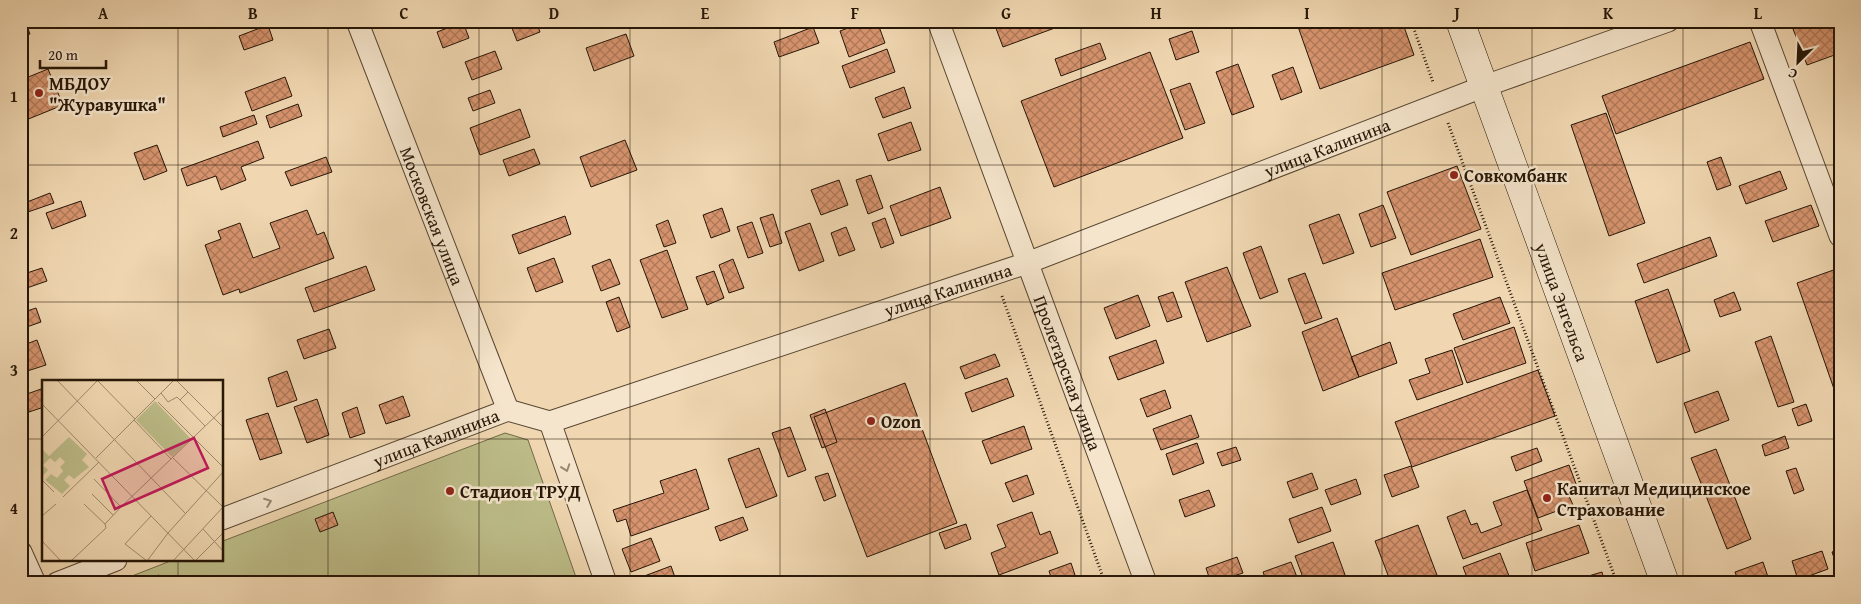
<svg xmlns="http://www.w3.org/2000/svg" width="1861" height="604" viewBox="0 0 1861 604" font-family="'Gentium Book Plus',serif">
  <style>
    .pitch { fill: #bdbd89; stroke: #726a48 }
    .building { fill: url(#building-cross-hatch); stroke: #261607 }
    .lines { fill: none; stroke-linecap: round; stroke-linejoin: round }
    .minor-casing { stroke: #584632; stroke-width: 23 }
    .secondary-casing { stroke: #261607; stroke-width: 29 }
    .path { stroke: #261607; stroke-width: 3; stroke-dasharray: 1 2.5; stroke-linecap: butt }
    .minor { stroke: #f5e5cc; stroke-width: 21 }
    .secondary { stroke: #f5e5cc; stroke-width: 28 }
    .oneway { stroke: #988873 }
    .grid { fill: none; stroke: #261607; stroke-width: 1; stroke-opacity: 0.55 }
    .poi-dot { fill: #8f2418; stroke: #f5e5cc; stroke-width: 2 }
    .labels { text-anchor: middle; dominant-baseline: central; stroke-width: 5; stroke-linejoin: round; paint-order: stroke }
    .poi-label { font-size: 18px; font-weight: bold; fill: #261607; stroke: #f5e5cc; text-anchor: start }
    .street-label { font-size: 18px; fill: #261607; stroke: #f5e5cc }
    .inset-road { fill: none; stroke: #9f8a6d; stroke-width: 1 }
    .view { fill: #c2185b; fill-opacity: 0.15; stroke: #c2185b; stroke-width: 2.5 }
    .inset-edge { fill: none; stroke: #261607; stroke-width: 2.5 }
    .neatline { fill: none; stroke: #261607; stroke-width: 2 }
    .grid-label { font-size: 16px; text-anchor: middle; font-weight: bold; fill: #261607 }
  </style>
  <defs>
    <pattern id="building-cross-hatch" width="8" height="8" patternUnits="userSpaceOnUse" patternTransform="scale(1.25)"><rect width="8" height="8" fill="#d7946e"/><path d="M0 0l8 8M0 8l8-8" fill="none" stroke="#ae7858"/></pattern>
  </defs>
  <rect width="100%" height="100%" fill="#f0d7b1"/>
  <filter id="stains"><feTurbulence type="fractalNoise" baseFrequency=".004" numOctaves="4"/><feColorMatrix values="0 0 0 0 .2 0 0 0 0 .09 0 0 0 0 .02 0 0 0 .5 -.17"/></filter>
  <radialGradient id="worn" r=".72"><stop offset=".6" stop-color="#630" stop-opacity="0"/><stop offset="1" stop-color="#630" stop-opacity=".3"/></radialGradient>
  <path class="pitch" d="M505,433L528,440L578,583H114L173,560H222L223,541Z"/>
  <path class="building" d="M21,21H25L30,34L21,38Z
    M530,21H536L540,32L517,41L512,28Z
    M867,21H877L885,43L849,57L840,31Z
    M1000,21H1062L1063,25L1003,47L994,23Z
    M1296,21H1402L1414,55L1320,89Z
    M1813,21H1840V53L1807,65L1793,29Z
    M463,22L469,38L443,48L437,32Z
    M268,25L273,40L244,50L239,36Z
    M813,27L819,43L779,57L774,42Z
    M1192,31L1199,52L1176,60L1169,39Z
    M626,34L634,56L594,71L586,48Z
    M1750,42L1764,79L1616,134L1602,96Z
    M1100,43L1106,59L1061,76L1055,59Z
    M887,49L895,72L850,88L842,66Z
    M495,51L502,69L472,80L465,62Z
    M1150,52L1183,138L1054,187L1021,101Z
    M1238,64L1254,107L1232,115L1216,72Z
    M1293,67L1302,92L1281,100L1272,75Z
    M48,69L63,105L21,122V80Z
    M285,77L292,96L252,111L245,92Z
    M1190,83L1205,123L1185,130L1170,90Z
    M904,87L911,108L883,118L875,98Z
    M490,90L495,103L473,111L468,98Z
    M298,104L302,116L270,128L266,116Z
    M520,109L530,137L480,155L470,128Z
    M1606,113L1645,223L1609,236L1571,125Z
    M254,115L257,124L223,137L220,127Z
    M911,122L921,150L888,161L878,134Z
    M625,140L637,170L591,187L580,157Z
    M258,141L264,158L241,167L246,180L221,190L216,176L187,186L181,169Z
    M157,145L167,171L144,180L134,153Z
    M534,149L540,164L509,176L503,160Z
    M326,157L332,172L291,186L285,172Z
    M1721,157L1731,185L1717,190L1707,162Z
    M1457,166L1481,229L1411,255L1387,192Z
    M1780,171L1787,189L1746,204L1739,186Z
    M871,175L883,208L868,214L856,180Z
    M839,180L848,205L821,215L811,190Z
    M940,187L951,218L901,236L890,206Z
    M50,193L54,203L25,213L22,204Z
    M81,201L86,216L52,229L46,213Z
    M1383,205L1396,238L1371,247L1359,214Z
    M1811,205L1819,226L1773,242L1765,221Z
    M722,208L730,231L711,238L703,215Z
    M307,210L317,235L324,232L334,258L240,293L239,289L223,295L205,245L221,239L218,231L240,223L253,258L280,248L270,223Z
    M773,214L782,243L770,247L760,218Z
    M1339,214L1354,253L1323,264L1309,225Z
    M565,216L571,234L519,254L512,235Z
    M885,218L894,243L881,248L872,223Z
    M668,220L676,243L664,247L656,225Z
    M752,222L763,253L748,258L737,227Z
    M810,223L824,261L799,271L785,232Z
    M846,227L855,250L839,256L831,233Z
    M1710,237L1717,256L1644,283L1637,264Z
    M1480,239L1493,277L1395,310L1382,273Z
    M1261,246L1278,292L1260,299L1243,253Z
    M667,250L688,309L662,318L640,260Z
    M554,258L563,282L536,292L527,268Z
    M610,259L620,284L601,291L592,266Z
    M733,259L744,288L729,293L719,265Z
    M366,266L375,290L314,312L305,288Z
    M1227,267L1251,326L1207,342L1185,282Z
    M42,268L47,281L21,290V275Z
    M1839,268L1840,387L1834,389L1797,283Z
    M714,271L724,298L707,305L696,277Z
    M1305,273L1322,318L1305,324L1288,279Z
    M1668,289L1690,351L1657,363L1635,301Z
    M1173,292L1182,317L1167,322L1158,297Z
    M1734,292L1741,310L1720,317L1714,300Z
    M1138,295L1150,326L1116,339L1104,308Z
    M619,297L630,327L617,332L606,302Z
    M1500,297L1510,323L1463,340L1453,314Z
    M36,308L41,322L21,329V313Z
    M1337,318L1359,377L1323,391L1302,332Z
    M1514,327L1526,363L1467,383L1454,348Z
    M329,329L336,348L304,359L297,340Z
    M1771,336L1794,402L1778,407L1755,342Z
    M37,340L46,365L21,373V346Z
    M1156,340L1164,363L1118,380L1109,357Z
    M1390,342L1397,363L1359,377L1351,357Z
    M1452,350L1463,384L1417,400L1409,380L1430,373L1425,359Z
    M995,354L1000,366L965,379L960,367Z
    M1538,370L1555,416L1412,467L1395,422Z
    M287,371L297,400L277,407L268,378Z
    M1007,378L1014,396L972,412L965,393Z
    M905,383L957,523L867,557L814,417Z
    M44,388V407L29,412L24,395Z
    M1165,390L1171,408L1147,417L1140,399Z
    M1718,391L1729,420L1695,433L1684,403Z
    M403,396L410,416L386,424L379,405Z
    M317,399L329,435L307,443L294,407Z
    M1806,404L1812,421L1798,426L1792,409Z
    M357,407L365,433L350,438L342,413Z
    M825,409L837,442L822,448L810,415Z
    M268,413L282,453L260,460L246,420Z
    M1191,415L1199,437L1161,450L1153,429Z
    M1024,426L1032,449L991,464L982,441Z
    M790,427L806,470L788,477L772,433Z
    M1785,436L1789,448L1765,456L1762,445Z
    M1197,443L1204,463L1173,475L1166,454Z
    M1236,447L1241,460L1222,466L1217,453Z
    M759,448L777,496L746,508L728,459Z
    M1537,448L1542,461L1516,471L1511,457Z
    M1716,449L1751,539L1727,549L1691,458Z
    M1569,465L1579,492L1569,496L1573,505L1538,518L1524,481Z
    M1411,466L1419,487L1392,497L1384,475Z
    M1796,468L1804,490L1794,494L1786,471Z
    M696,469L709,509L631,536L626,519L617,522L613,510L664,493L660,481Z
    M828,473L836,496L824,501L815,477Z
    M1312,473L1318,489L1293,498L1287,482Z
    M1027,475L1034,494L1013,502L1005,483Z
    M1356,479L1361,494L1331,505L1325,490Z
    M1209,490L1215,506L1185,517L1179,500Z
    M1527,490L1542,530L1463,559L1447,517L1465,510L1471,525L1477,523L1481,533L1502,525L1493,502Z
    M1322,507L1331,531L1298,543L1289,519Z
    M333,512L338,525L320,532L315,519Z
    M1032,512L1040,535L1050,531L1058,553L999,575L991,553L1006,547L997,525Z
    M743,517L748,530L720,541L715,527Z
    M966,524L971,539L945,549L939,533Z
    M1418,525L1440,583H1391L1375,541Z
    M1579,525L1589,553L1535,571L1526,543Z
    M651,538L660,561L631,572L622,549Z
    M1333,542L1348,583H1305L1295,556Z
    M1840,549V575L1832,552Z
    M1822,551L1828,569L1798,580L1792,561Z
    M1500,553L1511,581L1506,583H1469L1463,567Z
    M1237,557L1243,573L1211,583L1206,568Z
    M1291,562L1299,582L1267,583L1263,572Z
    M1763,562L1770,583H1739L1735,572Z
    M1071,563L1077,581L1072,583H1053L1049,571Z
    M671,566L677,583H641L639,578Z
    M1602,572L1605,583H1565Z
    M159,575L162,583H136Z"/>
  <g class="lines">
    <defs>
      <g id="minor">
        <path id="s1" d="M357,21L508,410"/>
        <path id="s2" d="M938,21L1146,583"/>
        <path d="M1760,21L1840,236"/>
        <path d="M550,422L606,583"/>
        <path id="s3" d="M222,519L508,410L550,422L1027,263L1485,86L1668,21"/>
        <path d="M21,552L35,583"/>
        <path d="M57,583L116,560"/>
      </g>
      <g id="secondary">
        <path id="s4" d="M1460,21L1665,583"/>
      </g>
    </defs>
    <use href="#minor" class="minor-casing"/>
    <use href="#secondary" class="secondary-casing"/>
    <path class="path" d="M1411,21L1433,82
      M1448,123L1617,583
      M1002,296L1105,583
      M253,583L259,577L408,579L410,583"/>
    <use href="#minor" class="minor"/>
    <use href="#secondary" class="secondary"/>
  </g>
  <defs><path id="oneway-chevron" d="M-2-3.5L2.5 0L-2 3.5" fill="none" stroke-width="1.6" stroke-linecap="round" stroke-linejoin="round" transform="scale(1.25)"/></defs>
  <g class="oneway">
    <use href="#oneway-chevron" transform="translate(566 468) rotate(71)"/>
    <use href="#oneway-chevron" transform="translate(268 502) rotate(-21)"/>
  </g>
  <path class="grid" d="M178,21V382M328,21V583M479,21V583M630,21V583M780,21V583M930,21V583M1081,21V583M1232,21V583M1382,21V583M1532,21V583M1683,21V583M21,165H1840M21,302H1840M21,439H44M222,439H1840M178,560V583"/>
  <g class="poi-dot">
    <circle cx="39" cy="93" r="5"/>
    <circle cx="1454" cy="175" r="5"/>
    <circle cx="871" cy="421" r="5"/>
    <circle cx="450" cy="491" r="5"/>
    <circle cx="1547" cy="498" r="5"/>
  </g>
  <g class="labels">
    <g class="poi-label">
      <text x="49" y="83">МБДОУ<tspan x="49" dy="21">"Журавушка"</tspan></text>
      <text x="1464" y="175">Совкомбанк</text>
      <text x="881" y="421">Ozon</text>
      <text x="1557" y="488">Капитал Медицинское<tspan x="1557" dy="21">Страхование</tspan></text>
      <text x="460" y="491">Стадион ТРУД</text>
    </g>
    <g class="street-label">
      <text stroke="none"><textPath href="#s3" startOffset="1174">улица Калинина</textPath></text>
      <text stroke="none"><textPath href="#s1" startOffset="209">Московская улица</textPath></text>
      <text stroke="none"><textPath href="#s3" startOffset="769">улица Калинина</textPath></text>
      <text stroke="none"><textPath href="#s4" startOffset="299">улица Энгельса</textPath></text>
      <text stroke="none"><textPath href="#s2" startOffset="375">Пролетарская улица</textPath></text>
      <text stroke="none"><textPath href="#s3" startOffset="229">улица Калинина</textPath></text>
    </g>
  </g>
  <g transform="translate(42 380)">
    <rect width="181" height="181" fill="#f0d7b1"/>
    <path d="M27,57L45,74L40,80L47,87L32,99L27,95L22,100L28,106L20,114L3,100L9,94L15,98L21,91L18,87L23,82L18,77L13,82L8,78L1,85L6,90L0,97V69L7,76Z" fill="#bdbd89"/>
    <path d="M113,21L149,59L130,77L94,40Z" fill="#bdbd89"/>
    <path class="inset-road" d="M15,0L143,133M55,0L93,39M94,0L113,19M134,0L182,48M119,13L126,22L135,17L138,20L146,12M138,20L163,46M116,22L182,88M0,24L153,181M92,40L129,79M0,57L56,0M54,78L132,0M131,78L181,127M52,99L79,127M0,100L12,112M50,114L71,135M21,117L57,82M42,124L63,144M0,136L14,124M161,149L182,172M0,161L19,181M29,181L64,148L63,144L79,127L182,28M105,181L126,153L182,91M105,181L83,164L109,136M131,181L182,126M153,181L182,152"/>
    <path class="view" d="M152,58L166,88L73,129L60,99Z"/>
    <rect width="181" height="181" class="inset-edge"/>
  </g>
  <rect width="1861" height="604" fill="none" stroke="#f0d7b1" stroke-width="55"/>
  <g transform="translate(1798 62) rotate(204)" stroke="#f5e5cc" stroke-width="4" paint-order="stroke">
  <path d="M0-4L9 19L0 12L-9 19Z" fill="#261607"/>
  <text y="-8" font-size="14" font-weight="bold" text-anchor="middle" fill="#261607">С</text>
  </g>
  <path d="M40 60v8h66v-8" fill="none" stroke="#261607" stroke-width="2.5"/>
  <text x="48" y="60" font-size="15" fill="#261607" stroke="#f5e5cc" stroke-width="4" paint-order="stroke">20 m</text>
  <rect x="28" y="28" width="1806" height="548" class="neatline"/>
  <g class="grid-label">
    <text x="103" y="19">A</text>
    <text x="253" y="19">B</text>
    <text x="404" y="19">C</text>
    <text x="554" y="19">D</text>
    <text x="705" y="19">E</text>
    <text x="855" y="19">F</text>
    <text x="1006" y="19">G</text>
    <text x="1156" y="19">H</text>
    <text x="1307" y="19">I</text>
    <text x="1457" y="19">J</text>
    <text x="1608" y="19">K</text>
    <text x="1758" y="19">L</text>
    <text x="14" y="102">1</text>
    <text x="14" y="239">2</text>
    <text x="14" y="376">3</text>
    <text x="14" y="514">4</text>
  </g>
  <rect width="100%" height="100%" filter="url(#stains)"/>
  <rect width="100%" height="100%" fill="url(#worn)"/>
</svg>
